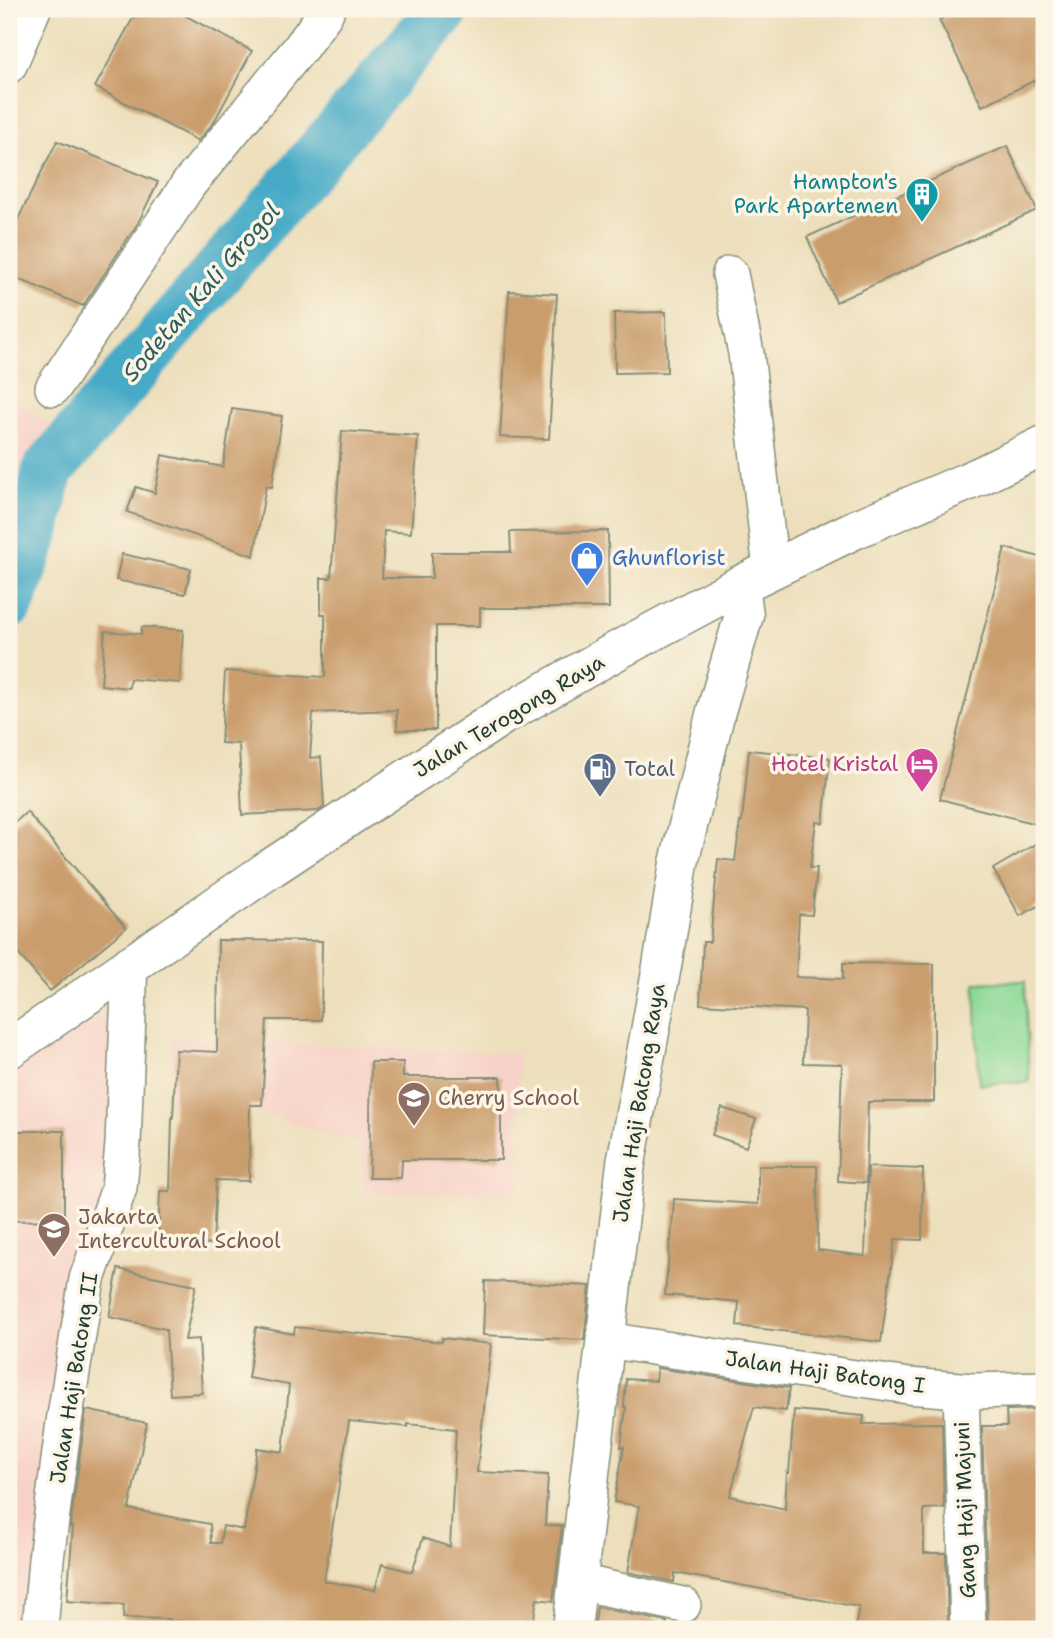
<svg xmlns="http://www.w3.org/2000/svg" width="1053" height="1638" viewBox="0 0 1053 1638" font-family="'Shantell Sans',sans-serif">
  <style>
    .built { fill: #f7d1c7 }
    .green { fill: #8cd997; stroke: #568b66; stroke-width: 2 }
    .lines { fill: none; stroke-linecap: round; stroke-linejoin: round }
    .river { stroke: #47abc7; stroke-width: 52 }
    .building { fill: #ca9d6d; fill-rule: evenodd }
    .street-casing { stroke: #868e78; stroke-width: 38 }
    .secondary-casing { stroke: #868e78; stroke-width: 41 }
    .street { stroke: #fff; stroke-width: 35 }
    .secondary { stroke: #fff; stroke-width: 38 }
    .labels { text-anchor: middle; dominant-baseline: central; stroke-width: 7; stroke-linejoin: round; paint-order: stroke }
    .culture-label { font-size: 21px; fill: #0d838f; stroke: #fcf5e5; text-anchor: end }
    .shop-label { font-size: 21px; fill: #366cbe; stroke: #fcf5e5; text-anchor: start }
    .street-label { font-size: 21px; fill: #1f3d34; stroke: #fcf5e5 }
    .hotel-label { font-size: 21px; fill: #b23c85; stroke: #fcf5e5; text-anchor: end }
    .service-label { font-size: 21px; fill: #4e5e75; stroke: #fcf5e5; text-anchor: start }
    .education-label { font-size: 21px; fill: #785e54; stroke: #fcf5e5; text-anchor: start }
    .water-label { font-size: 23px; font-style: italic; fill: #2b5e60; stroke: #fcf5e5 }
  </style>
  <rect width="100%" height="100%" fill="#fcf5e5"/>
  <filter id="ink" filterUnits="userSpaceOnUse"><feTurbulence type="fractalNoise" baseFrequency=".0143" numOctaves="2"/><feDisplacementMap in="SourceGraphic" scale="14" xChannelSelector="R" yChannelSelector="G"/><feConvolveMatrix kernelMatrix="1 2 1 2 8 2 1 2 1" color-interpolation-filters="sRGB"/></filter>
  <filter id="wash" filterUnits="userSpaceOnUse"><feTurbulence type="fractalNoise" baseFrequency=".00686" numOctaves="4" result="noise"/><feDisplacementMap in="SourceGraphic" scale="28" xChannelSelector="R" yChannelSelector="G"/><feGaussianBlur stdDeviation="1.57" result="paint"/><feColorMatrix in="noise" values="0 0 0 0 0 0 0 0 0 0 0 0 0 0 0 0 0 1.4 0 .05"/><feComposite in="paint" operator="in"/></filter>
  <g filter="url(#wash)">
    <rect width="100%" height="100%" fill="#eddfbc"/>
    <path class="built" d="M9,397L51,424L9,505Z
      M140,993L131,1173L70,1345L52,1629H9V1071Z
      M172,1039L518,1053L520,1192L365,1194L360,1144L258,1113L169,1107Z"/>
    <path class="green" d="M1025,981L1029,1082L979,1084L975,983Z"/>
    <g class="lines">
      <path class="river" d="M9,603L33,536L48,470L444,9"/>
    </g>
    <g id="blocks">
      <path class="building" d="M138,9H173L252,51L214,122L198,141L95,87Z
        M962,9H1044V76L982,106L939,20Z
        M57,141L158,182L138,223L83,306L9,275V237Z
        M1007,146L1037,210L836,302L807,237Z
        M509,291L557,294L549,439L500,437Z
        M666,312L667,372L615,373L614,313Z
        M232,409L282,416L272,487L266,486L254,556L127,512L136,487L155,493L162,455L223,467Z
        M342,431L418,436L411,533L384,531L382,578H432V552H511L510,532L608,531L609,608H480V626H436V730H397V710L313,713L310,758L321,757L324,807L318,811L242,815L239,744L221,743L225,671L325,677V614H321V578H331Z
        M1005,548L1044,558V826L940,799Z
        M122,554L191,569L185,594L116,580Z
        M142,627L183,630L180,683L130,679L129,688L101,685L105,631L141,634Z
        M749,750L830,758L823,823L816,822L810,868H817L812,915L799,914L796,977L843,979V963L934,964V1102H868L866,1183L838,1181L842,1064L803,1063L805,1010L700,1004L703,942H710L718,859L735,861L740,822H742Z
        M27,812L126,928L50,991L9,943V827Z
        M1044,839V903L1020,916L993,869Z
        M218,940L322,941L321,1020H267L262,1105H250L249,1181L216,1180L213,1244L158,1242L160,1191H170L172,1118H173L176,1050L217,1052Z
        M371,1062H403V1077H501V1160H402L401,1178H369Z
        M722,1108L756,1119L746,1147L712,1135Z
        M9,1131H64V1220L9,1221Z
        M758,1166H817L818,1250L865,1256L868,1167L923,1169L922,1240L895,1239L881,1342L737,1326L739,1302L665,1295L670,1241H671L674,1199L758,1204Z
        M118,1269L196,1285L185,1340L199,1339L202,1393L170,1395L166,1329L109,1317Z
        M485,1281L590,1286L584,1340L483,1335Z
        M256,1327L294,1334L295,1327L442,1342V1338L491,1344L477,1472L548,1475L545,1525L562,1526L553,1601L537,1599L532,1629H239L205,1624L169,1621V1619L123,1618L124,1605L67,1601L73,1527H70L86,1410L147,1423L129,1509L210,1524L211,1543H220L223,1526L244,1530L257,1448L283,1452L289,1385L248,1378ZM349,1421L408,1427V1424L456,1429L450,1547L423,1538L412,1572L382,1564L375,1590L324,1581Z
        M657,1368L789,1388L786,1411L754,1407L730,1496L785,1509L787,1472L789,1473L794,1410L864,1416L863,1424L942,1423L944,1508L924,1509V1553H946L948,1629H855L859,1607L675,1573L674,1582L628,1572L639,1506L614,1502L624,1447H621L626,1407H624L626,1379L656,1381Z
        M1044,1409V1461L1037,1462L1039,1506H1043L1044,1629L988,1626L982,1426H1007L1006,1410Z
        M597,1607L667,1622L666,1629H594Z"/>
    </g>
  </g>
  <g filter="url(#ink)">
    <use href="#blocks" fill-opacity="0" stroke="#868e78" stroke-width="2"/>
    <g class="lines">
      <defs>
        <path id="street" d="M9,65L33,9
          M730,274L746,353L771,570
          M53,388L188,185L301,47L325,14L327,9
          M606,1340L908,1386L973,1391L1044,1389
          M961,1390L968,1629
          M579,1582L683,1605
          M40,1629L46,1559L64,1422L87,1279L119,1188L123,1144L130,963"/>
        <path id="secondary" d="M9,1049L271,868L502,716L620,649L740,585L856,529L978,477L1044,445
          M572,1629L626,1163L662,966L679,863L716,711L744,615L740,585"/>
      </defs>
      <use href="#street" class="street-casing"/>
      <use href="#secondary" class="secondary-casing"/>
      <use href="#street" class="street"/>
      <use href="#secondary" class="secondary"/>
    </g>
  </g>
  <defs>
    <symbol id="building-pin" viewBox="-11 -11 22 30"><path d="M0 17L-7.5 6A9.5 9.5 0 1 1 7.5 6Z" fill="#0f9aa8" stroke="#fcf5e5"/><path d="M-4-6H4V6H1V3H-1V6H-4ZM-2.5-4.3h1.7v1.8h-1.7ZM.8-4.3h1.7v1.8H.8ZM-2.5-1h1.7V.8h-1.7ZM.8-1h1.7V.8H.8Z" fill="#fff"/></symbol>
    <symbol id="shop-pin" viewBox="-11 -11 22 30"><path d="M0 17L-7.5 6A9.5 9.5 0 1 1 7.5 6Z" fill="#3f7fe0" stroke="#fcf5e5"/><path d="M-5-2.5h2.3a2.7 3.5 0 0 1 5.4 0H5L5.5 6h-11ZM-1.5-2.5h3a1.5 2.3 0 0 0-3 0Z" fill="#fff"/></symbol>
    <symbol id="hotel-pin" viewBox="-11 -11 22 30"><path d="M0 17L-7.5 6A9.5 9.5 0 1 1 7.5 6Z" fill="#d1479c" stroke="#fcf5e5"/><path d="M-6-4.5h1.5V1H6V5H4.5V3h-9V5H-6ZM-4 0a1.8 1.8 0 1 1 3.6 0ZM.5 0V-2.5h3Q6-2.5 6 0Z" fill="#fff"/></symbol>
    <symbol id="fuel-pin" viewBox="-11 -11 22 30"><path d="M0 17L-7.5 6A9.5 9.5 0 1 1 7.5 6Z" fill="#5c6f8a" stroke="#fcf5e5"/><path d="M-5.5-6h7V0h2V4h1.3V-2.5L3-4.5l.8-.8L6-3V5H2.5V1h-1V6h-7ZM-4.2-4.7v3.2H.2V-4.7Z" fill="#fff"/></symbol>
    <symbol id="school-pin" viewBox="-11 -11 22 30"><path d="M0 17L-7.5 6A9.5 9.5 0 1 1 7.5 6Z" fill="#8d6e63" stroke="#fcf5e5"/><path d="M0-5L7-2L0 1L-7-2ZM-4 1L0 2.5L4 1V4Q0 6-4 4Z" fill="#fff"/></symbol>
  </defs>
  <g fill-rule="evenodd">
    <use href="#building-pin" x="903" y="175" width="38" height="52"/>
    <use href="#shop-pin" x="568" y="539" width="38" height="52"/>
    <use href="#hotel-pin" x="903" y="745" width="38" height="52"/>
    <use href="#fuel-pin" x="581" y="750" width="38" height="52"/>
    <use href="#school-pin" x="395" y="1079" width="38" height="52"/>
    <use href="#school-pin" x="35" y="1210" width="38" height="52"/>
  </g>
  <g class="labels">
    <g class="culture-label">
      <text x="898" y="182">Hampton's<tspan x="898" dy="24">Park Apartemen</tspan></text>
    </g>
    <g class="shop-label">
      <text x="612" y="558">Ghunflorist</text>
    </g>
    <g class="street-label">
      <text transform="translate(509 716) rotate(-31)">Jalan Terogong Raya</text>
      <text transform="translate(639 1103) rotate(-81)">Jalan Haji Batong Raya</text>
      <text transform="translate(825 1372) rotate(8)">Jalan Haji Batong I</text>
      <text transform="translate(74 1378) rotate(-81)">Jalan Haji Batong II</text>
      <text transform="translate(965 1510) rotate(-92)">Gang Haji Majuni</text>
    </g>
    <g class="hotel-label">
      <text x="898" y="764">Hotel Kristal</text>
    </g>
    <g class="service-label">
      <text x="624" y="769">Total</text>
    </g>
    <g class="education-label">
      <text x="438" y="1098">Cherry School</text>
      <text x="78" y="1217">Jakarta<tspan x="78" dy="24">Intercultural School</tspan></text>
    </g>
    <g class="water-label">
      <text transform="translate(201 292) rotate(-49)">Sodetan Kali Grogol</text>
    </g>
  </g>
  <rect width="1053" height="1638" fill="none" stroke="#fcf5e5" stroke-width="35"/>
</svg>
